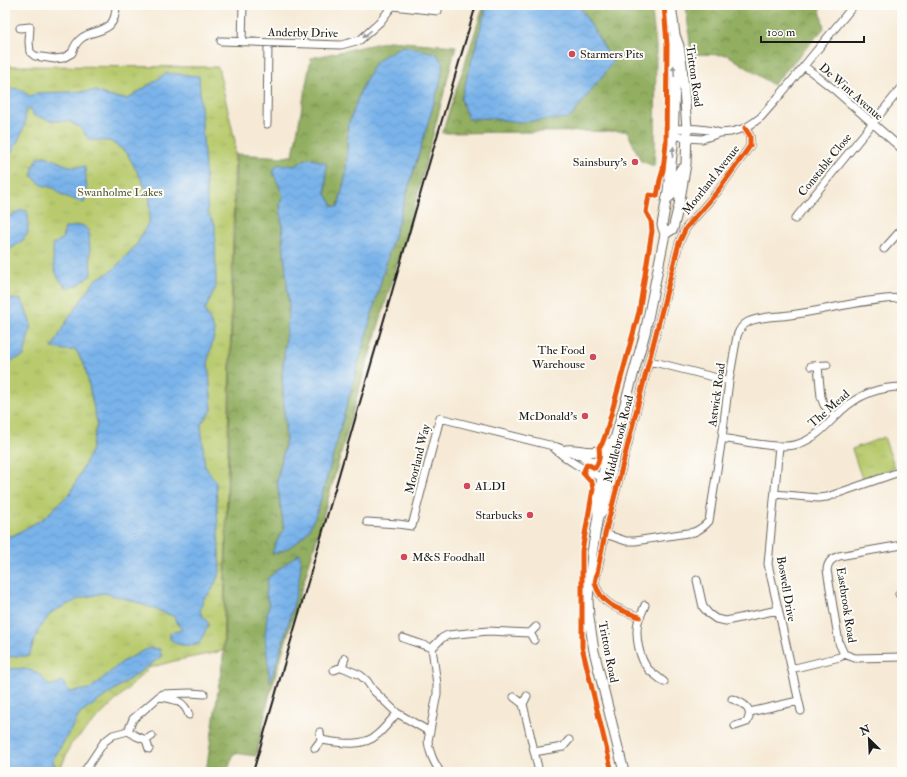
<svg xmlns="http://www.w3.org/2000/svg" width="907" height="777" viewBox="0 0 907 777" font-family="'IM FELL Double Pica',serif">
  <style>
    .forest { fill: url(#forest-crowns); stroke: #57653e; fill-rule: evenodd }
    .park { fill: url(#park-tufts); stroke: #6a7344 }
    .water { fill: url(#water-waves); stroke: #4a6883 }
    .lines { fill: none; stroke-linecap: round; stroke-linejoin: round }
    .minor-casing { stroke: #68645d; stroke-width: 9 }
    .major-casing { stroke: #68645d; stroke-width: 11 }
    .minor { stroke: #fff; stroke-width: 7 }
    .major { stroke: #fff; stroke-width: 9 }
    .rail { stroke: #1c1c1c; stroke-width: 2 }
    .cycleway-casing { stroke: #fdfcf7; stroke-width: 8 }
    .cycleway { stroke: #e8590c; stroke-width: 5 }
    .oneway { fill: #999 }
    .poi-dot { fill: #d1495b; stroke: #fdfcf7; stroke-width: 1.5 }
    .labels { text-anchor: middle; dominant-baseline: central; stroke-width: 4; stroke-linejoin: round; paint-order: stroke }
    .street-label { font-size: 12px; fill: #1c1c1c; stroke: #fdfcf7 }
    .poi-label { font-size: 12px; fill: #1c1c1c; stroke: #fdfcf7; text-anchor: end }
    .park-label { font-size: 12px; fill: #535938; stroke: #fdfcf7 }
  </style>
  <defs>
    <pattern id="forest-crowns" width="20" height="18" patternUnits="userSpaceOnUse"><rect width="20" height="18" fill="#92ae60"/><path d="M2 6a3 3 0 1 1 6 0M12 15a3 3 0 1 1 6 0" fill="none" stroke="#768d4e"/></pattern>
    <pattern id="park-tufts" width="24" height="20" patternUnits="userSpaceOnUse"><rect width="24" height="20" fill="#b8ca6d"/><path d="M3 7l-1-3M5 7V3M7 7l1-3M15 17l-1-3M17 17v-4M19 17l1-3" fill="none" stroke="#9ead5e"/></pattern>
    <pattern id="water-waves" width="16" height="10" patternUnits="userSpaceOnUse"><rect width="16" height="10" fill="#79b3ea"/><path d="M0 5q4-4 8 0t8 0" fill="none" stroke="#6899c8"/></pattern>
  </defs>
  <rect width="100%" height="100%" fill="#fdfcf7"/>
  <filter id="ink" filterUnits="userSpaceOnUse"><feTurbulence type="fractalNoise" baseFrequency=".025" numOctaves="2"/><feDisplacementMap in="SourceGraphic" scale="8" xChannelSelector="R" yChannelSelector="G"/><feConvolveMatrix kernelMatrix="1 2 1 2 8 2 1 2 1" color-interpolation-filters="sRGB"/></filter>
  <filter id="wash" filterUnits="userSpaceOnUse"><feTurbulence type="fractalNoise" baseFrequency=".012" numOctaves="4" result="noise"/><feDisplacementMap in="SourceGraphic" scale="16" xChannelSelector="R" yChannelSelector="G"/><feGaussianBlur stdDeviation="0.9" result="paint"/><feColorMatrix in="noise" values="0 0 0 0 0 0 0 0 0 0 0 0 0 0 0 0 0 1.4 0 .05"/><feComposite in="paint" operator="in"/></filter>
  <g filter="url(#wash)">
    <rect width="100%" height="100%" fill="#f6ead6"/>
    <path class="forest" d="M484,5H487L461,99L468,119L488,118L520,122L613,62L579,5H651L656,46L655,150L654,166L641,161L627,131L442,133Z
      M686,5H819L824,28L773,85L728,55L691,54Z
      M389,41L456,46L411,220L363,376L317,538L269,697L256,756L234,753L227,772H206L224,651L236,154L285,157L293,155L311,58ZM374,64L440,83L390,249L319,506L308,531L294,544L279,553L275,545L284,529L277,481L286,440L282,376L289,307L280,204L295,166L308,158L325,163L326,194L333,206L338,207L346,174L348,126L360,92Z"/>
    <path class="park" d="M5,66L218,67L235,141L223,651L174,661L149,668L71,744L59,772H5Z
      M884,437L895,468L862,479L852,449Z"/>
    <path class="water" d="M487,5H579L613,62L570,118L520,122L488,118L468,119L461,99Z
      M403,46L436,53L443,64L440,83L390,249L319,506C316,514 313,522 309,529C303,540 284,552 272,554L275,545L284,529L277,481L286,440L282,376L289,307L280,204L283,195L273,172L278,164L295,166L308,158L326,163V194L333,206L338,207L346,174L348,126L360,92L374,64L387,54Z
      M167,73L199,76L208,214L215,224L216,287L205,310L215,332L208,360L212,410L201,424L205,466L216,482L220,572L212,590L203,600L200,612L209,624L199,644C187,646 179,647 170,639V633L182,630L173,616L133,601L104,593L81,598L52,612L39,629L29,656L5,657V535L12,536L44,518L71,492L91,451L97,423L85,367L76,350H65L52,348L66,322L95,280L113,270L137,244L149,221L150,196L127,153L110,141L89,140L80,127L68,121H53L34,116L31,109H27C24,114 26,118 25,124C20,138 14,150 5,162V88L20,89L31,97L36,93L96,91L111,97L128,99Z
      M45,156C59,161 70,170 85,166L87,192L84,203L61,195L56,189L42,185L32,176L33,167L38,158Z
      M21,210L27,211C30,218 27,226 28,233L22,241L5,253V225L8,217Z
      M82,225L89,231L91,275L78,285L67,288C52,274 53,264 53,244L62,239L65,228Z
      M5,298L22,300L31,324L24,356L5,363Z
      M299,553C309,567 276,663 270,683L265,637L267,614L269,605L266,595L268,578Z
      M149,648L160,649L161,657L80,714L53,760L56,772H5V669C14,668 32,668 39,674C43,678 45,683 50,686L62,681L69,692L90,689L122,662Z"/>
  </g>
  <g filter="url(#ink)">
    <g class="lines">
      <defs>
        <path id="minor" d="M393,6L438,11
          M20,28L30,27L29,42L30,52L35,56L55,59L63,58L72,53C82,20 116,44 116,5
          M221,41L341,45L360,40L380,22L393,5
          M242,42L243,5
          M804,66L836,91L902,149
          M267,124L268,43
          M674,129C690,128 705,128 720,133
          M674,135L687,138L702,139L720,133L731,132L745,128L753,123L761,117L781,94L854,5
          M795,219L902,87
          M884,249L902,229
          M650,361L729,381
          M811,366L827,365
          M818,366L821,397L824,405L835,417
          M722,438C743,441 779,450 798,444C817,438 827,424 841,411C858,395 879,387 902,387
          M551,445C563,458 589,474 607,479
          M779,446L768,564L801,711
          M775,494L818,498L827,497L902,471
          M367,522L398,524L412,526L440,418L557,447L609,467
          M605,534L626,541H635L694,532C701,529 704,527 709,521L722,438L729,381L737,336C739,330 742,325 748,322C760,316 777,317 790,315C829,310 862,299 902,298
          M902,545L839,556C832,559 828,561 827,570L839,643L844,654L855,658L902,657
          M697,580L703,607L709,614L716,619L726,621L778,610
          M899,594L902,592
          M645,605C643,611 640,616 638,622C635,636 639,659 649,670C654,674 659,678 664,682
          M640,617C620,610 601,605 595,583L605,534L679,243L686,228L718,191L750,146V136L745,128
          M530,633L534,640
          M403,638L432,648
          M345,658L342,667L360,675L367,681L373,690L397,713L430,732
          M791,669L840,657L844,654
          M334,670L342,667
          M527,696L523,704L539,772
          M160,697C173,699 184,700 189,715
          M514,697L523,704
          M732,699C744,703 754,709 747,722L735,726
          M750,712L798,701
          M128,731L136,736L146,740
          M320,732L321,740C340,743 363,748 378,734C385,728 391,720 397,713
          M315,748L321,740
          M149,749L146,740L152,736
          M534,752L563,747L569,740
          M84,772L104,742L113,735L128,731L133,719L162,694L190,693L204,694
          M440,772C434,762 429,753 428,741L437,694V684L432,648L442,638L448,635L488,631L530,633L536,627"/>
        <path id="major" d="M668,198L675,192L678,174L681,169
          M665,234L673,229L679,205L686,164L687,128L682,65L679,46L675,35L671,5
          M566,450C577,448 590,455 600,450C604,448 609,444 613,441
          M598,516L603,510L617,447L615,440
          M624,772L594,651L589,618L588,600L592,553L598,516L597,500L608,453L615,439L645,333L665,234L662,225L668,191L673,146L675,79L673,47L675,35"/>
      </defs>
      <use href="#minor" class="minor-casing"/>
      <use href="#major" class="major-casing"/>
      <use href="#minor" class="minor"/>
      <use href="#major" class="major"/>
      <path class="rail" d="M253,772L431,157L476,5"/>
      <defs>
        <path id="cycleway" d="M640,617C620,610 601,605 595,583L605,534L679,243L686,228L718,191L750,146V136L745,128
          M612,772L582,647V551L593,489L592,483L583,473L587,464L595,468C600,461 600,455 599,447L602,444L606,433L639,312L652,231L651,221L646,212L649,195L657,196L660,180L663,170L666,143L667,45L664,5"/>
      </defs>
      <use href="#cycleway" class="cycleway-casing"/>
      <use href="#cycleway" class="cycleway"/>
    </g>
    <defs><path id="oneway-solid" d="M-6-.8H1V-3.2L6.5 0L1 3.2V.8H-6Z"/></defs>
    <g class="oneway">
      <use href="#oneway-solid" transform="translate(367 34) rotate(139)"/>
      <use href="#oneway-solid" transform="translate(674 71) rotate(-93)"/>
      <use href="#oneway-solid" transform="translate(673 152) rotate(-84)"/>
    </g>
  </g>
  <g class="poi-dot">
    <circle cx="572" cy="54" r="4"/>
    <circle cx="635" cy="162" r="4"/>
    <circle cx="593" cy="357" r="4"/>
    <circle cx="585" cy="416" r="4"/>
    <circle cx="467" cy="486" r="4"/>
    <circle cx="530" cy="515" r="4"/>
    <circle cx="404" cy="557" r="4"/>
  </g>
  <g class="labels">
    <g class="street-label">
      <text transform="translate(303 33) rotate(1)">Anderby Drive</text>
      <text transform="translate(694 76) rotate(82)">Tritton Road</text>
      <text transform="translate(851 92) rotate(41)">De Wint Avenue</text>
      <text transform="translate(825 165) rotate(-51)">Constable Close</text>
      <text transform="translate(711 180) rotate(-52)">Moorland Avenue</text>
      <text transform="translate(717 395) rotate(-82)">Astwick Road</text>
      <text transform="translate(829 409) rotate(-41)">The Mead</text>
      <text transform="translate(619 439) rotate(-76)">Middlebrook Road</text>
      <text transform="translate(418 459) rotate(-76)">Moorland Way</text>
      <text transform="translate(786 589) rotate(80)">Boswell Drive</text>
      <text transform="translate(846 605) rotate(81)">Eastbrook Road</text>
      <text transform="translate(608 652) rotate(79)">Tritton Road</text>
    </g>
    <g class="poi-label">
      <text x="580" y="54" text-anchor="start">Starmers Pits</text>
      <text x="627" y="162">Sainsbury's</text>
      <text x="585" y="350">The Food<tspan x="585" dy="14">Warehouse</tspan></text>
      <text x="577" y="416">McDonald's</text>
      <text x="475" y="486" text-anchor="start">ALDI</text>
      <text x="522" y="515">Starbucks</text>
      <text x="412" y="557" text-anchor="start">M&amp;S Foodhall</text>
    </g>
    <g class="park-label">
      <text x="120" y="192">Swanholme Lakes</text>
    </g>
  </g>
  <rect width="907" height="777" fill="none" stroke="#fdfcf7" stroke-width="20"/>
  <g transform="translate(869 739) rotate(336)" stroke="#fdfcf7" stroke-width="3" paint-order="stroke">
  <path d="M0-3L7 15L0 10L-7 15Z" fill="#1c1c1c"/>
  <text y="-6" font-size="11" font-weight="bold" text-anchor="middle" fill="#1c1c1c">N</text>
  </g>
  <path d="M761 36v6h103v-6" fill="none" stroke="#1c1c1c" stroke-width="2"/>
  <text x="767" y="36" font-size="12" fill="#1c1c1c" stroke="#fdfcf7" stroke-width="3" paint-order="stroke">100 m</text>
</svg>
